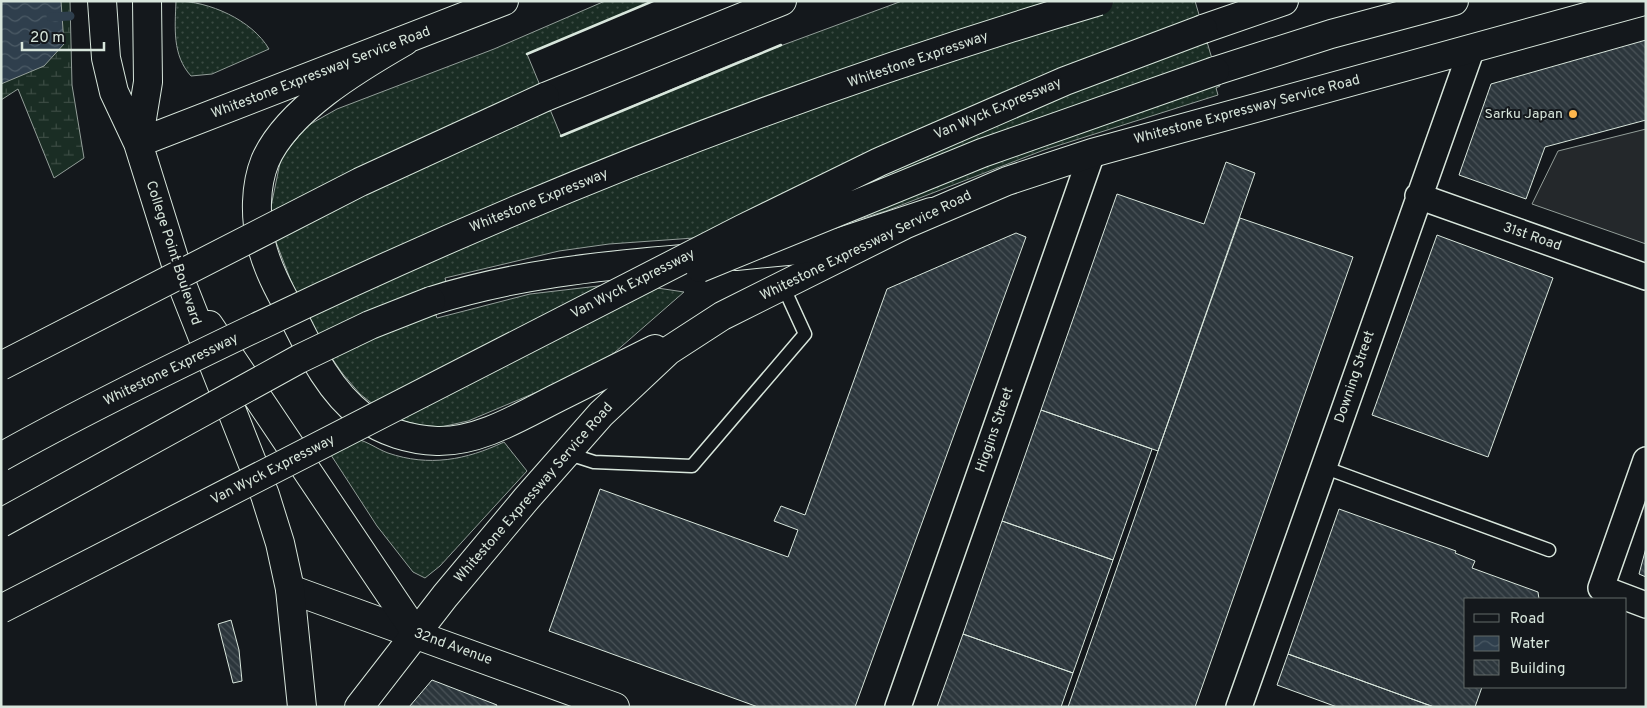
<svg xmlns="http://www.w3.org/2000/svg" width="1647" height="708" viewBox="0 0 1647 708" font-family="Overpass,sans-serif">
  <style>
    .grass { fill: url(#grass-dots); stroke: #939e99 }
    .wetland { fill: url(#wetland-marsh); stroke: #939e99 }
    .parking { fill: #24282b; stroke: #939e99 }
    .water { fill: url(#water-waves); stroke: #939e99 }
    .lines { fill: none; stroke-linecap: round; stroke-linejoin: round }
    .stream { stroke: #2f3f4d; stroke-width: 9 }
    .building { fill: url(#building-back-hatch); stroke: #d8e6dc }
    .service-casing { stroke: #d8e6dc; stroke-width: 15 }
    .minor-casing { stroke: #d8e6dc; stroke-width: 28 }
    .tertiary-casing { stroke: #d8e6dc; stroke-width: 30 }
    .secondary-casing { stroke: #d8e6dc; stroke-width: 30 }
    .motorway-casing { stroke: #d8e6dc; stroke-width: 30 }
    .service { stroke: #14181c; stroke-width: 12 }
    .minor { stroke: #14181c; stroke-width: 25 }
    .tertiary { stroke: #14181c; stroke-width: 28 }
    .secondary { stroke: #14181c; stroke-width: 28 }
    .motorway { stroke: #14181c; stroke-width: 28 }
    .motorway-bridge-casing { stroke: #d8e6dc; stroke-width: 30; stroke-linecap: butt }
    .motorway-bridge { stroke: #14181c; stroke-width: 28 }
    .wall { stroke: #d8e6dc; stroke-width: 2.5 }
    .poi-dot { fill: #ffb74d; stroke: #14181c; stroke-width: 2 }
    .labels { text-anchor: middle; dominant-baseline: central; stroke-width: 4; stroke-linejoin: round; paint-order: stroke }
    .street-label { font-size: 14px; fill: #d8e6dc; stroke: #14181c }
    .poi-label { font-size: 14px; fill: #d8e6dc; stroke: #14181c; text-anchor: end }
  </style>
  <defs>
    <pattern id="grass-dots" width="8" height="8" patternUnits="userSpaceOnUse" patternTransform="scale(1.25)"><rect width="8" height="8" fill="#1a2d24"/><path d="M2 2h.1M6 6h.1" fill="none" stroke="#3b4b43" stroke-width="1.8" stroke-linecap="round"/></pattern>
    <pattern id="wetland-marsh" width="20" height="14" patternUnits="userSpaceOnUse" patternTransform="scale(1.25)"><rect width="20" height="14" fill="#1a2d24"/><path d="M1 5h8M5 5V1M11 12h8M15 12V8" fill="none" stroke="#3b4b43"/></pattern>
    <pattern id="water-waves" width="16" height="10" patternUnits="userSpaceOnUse" patternTransform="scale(1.25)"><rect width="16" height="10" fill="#2f3f4d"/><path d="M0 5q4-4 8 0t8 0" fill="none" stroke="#4c5b66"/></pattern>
    <pattern id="building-back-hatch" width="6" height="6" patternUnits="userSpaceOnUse" patternTransform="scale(1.25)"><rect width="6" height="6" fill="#2c363c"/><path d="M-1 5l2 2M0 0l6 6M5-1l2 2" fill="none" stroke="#4a5358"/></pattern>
  </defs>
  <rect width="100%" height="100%" fill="#14181c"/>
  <path class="grass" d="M176,1C209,1 252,20 269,49L212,74L191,76C172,55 175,28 176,1Z
    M605,1H653L527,54L561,136L737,62L902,1H1195L1220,86L1216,88L1218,95L1044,150L886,211L853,221L779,232L609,244L559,251L445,278L446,282L427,289L437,318L530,294L624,283L684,292L614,353L580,374L468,421L441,427L418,425L404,421L374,405L360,394L342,373L319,339L294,289L268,221L281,158L307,126L337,109L494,49Z
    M318,435C330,436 344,436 356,439C367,441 377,449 388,453C429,467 466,460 504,442L527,471L440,566L425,578L413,572L377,526Z"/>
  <path class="wetland" d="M48,1H70L72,85L84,158L54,178L18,89L1,100V62Z"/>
  <path class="parking" d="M1646,129V244L1532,204L1558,151Z"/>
  <path class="water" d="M1,1H61L64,44L44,66L1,84Z"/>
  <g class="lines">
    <path class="stream" d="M51,17L70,16"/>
  </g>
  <path class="building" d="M1646,40V120L1545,147L1526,199L1459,175L1491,84Z
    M1226,162L1255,173L1158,451L1041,410L1117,194L1204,224Z
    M1240,218L1353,257L1195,707H1068Z
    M1016,233L1026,237L855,707H758L549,631L600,489L788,557L798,530L774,521L781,506L805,515L887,289Z
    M1437,235L1553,278L1488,457L1372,415Z
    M1041,410L1152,449L1113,560L1002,521Z
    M1339,509L1456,551L1455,553L1475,561L1472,568L1538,592L1539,599H1466V687H1482L1475,707H1434L1288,654Z
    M1002,521L1113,560L1073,673L963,634Z
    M1646,548V577L1639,574Z
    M231,620L239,650L242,681L233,683L218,624Z
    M963,634L1073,673L1061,707H937Z
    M1288,654L1434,707H1337L1277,685Z
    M432,680L497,705L496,707H409Z"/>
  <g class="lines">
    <defs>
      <path id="service" d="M566,453L594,462L692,466L805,334L783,286
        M1323,467L1549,550"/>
      <path id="minor" d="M1418,196L1646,277
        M1646,460L1601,588L1646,605
        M898,707L1092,153
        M1239,707L1472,48"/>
      <path id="tertiary" d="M290,589L615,707"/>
      <path id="secondary" d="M102,1L106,58L114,92L138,143L183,287L265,495L280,543L290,589L302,707
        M405,41C358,68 287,110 265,161C255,186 255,217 261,243C267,268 279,290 291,312C310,350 328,390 362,416C383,432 411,440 437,441C480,442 521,416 559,397C591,381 623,365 655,349
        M138,143L504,1
        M138,143L148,82L147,1
        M209,325L416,633
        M359,707L445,596L527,498L601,414L668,351L722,316L904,225L1007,181L1092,153L1644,1"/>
      <path id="motorway" d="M1203,29L1284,1
        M1215,71L1331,34L1454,1
        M545,97L782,1
        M736,256L798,250L840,242L931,212
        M431,301C513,275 598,266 683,259"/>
    </defs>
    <use href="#service" class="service-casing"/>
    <use href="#minor" class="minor-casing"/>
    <use href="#tertiary" class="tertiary-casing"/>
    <use href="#secondary" class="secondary-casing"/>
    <use href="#motorway" class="motorway-casing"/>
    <use href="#service" class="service"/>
    <use href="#minor" class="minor"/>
    <use href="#tertiary" class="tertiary"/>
    <use href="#secondary" class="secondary"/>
    <use href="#motorway" class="motorway"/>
    <defs>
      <path id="motorway-bridge" d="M700,268L982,153L1215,71
        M1,366L360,182L545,97
        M1,457C85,410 171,368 257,327C528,197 811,86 1099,1
        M1,523L299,359L370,325L431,301
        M1,609L742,229L879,162L1065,81L1203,29"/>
    </defs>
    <use href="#motorway-bridge" class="motorway-bridge-casing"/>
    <use href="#motorway-bridge" class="motorway-bridge"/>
    <path class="wall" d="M527,54L653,1
      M561,136L781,45"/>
  </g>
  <circle class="poi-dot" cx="1573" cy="114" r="5"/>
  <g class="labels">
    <g class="street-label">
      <text transform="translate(918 60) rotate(-19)">Whitestone Expressway</text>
      <text transform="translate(321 73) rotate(-21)">Whitestone Expressway Service Road</text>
      <text transform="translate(998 109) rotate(-23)">Van Wyck Expressway</text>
      <text transform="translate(1247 110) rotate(-15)">Whitestone Expressway Service Road</text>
      <text transform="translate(539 201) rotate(-22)">Whitestone Expressway</text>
      <text transform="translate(1532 237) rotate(19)">31st Road</text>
      <text transform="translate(866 246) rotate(-26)">Whitestone Expressway Service Road</text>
      <text transform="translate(173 253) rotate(72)">College Point Boulevard</text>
      <text transform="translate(633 284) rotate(-27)">Van Wyck Expressway</text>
      <text transform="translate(171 370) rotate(-26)">Whitestone Expressway</text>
      <text transform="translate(1355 377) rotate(-71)">Downing Street</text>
      <text transform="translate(995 430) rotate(-71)">Higgins Street</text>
      <text transform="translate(273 470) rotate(-27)">Van Wyck Expressway</text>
      <text transform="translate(534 493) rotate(-49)">Whitestone Expressway Service Road</text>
      <text transform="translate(453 647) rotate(20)">32nd Avenue</text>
    </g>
    <g class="poi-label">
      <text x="1563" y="114">Sarku Japan</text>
    </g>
  </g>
  <rect width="1647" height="708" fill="none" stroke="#d8e6dc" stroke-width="5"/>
  <rect x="1464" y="598" width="162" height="90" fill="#14181c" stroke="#626a69"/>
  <rect x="1474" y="614" width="25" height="8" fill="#14181c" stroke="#626a69"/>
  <text x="1510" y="623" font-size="15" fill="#d8e6dc">Road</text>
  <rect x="1474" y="636" width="25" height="15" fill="url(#water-waves)" stroke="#626a69"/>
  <text x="1510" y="648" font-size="15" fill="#d8e6dc">Water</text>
  <rect x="1474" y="660" width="25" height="15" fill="url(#building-back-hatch)" stroke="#626a69"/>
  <text x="1510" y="673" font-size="15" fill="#d8e6dc">Building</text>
  <path d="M22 42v8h82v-8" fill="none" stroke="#d8e6dc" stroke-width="2.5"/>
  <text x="30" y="42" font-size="15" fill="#d8e6dc" stroke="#14181c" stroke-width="4" paint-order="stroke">20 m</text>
</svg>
